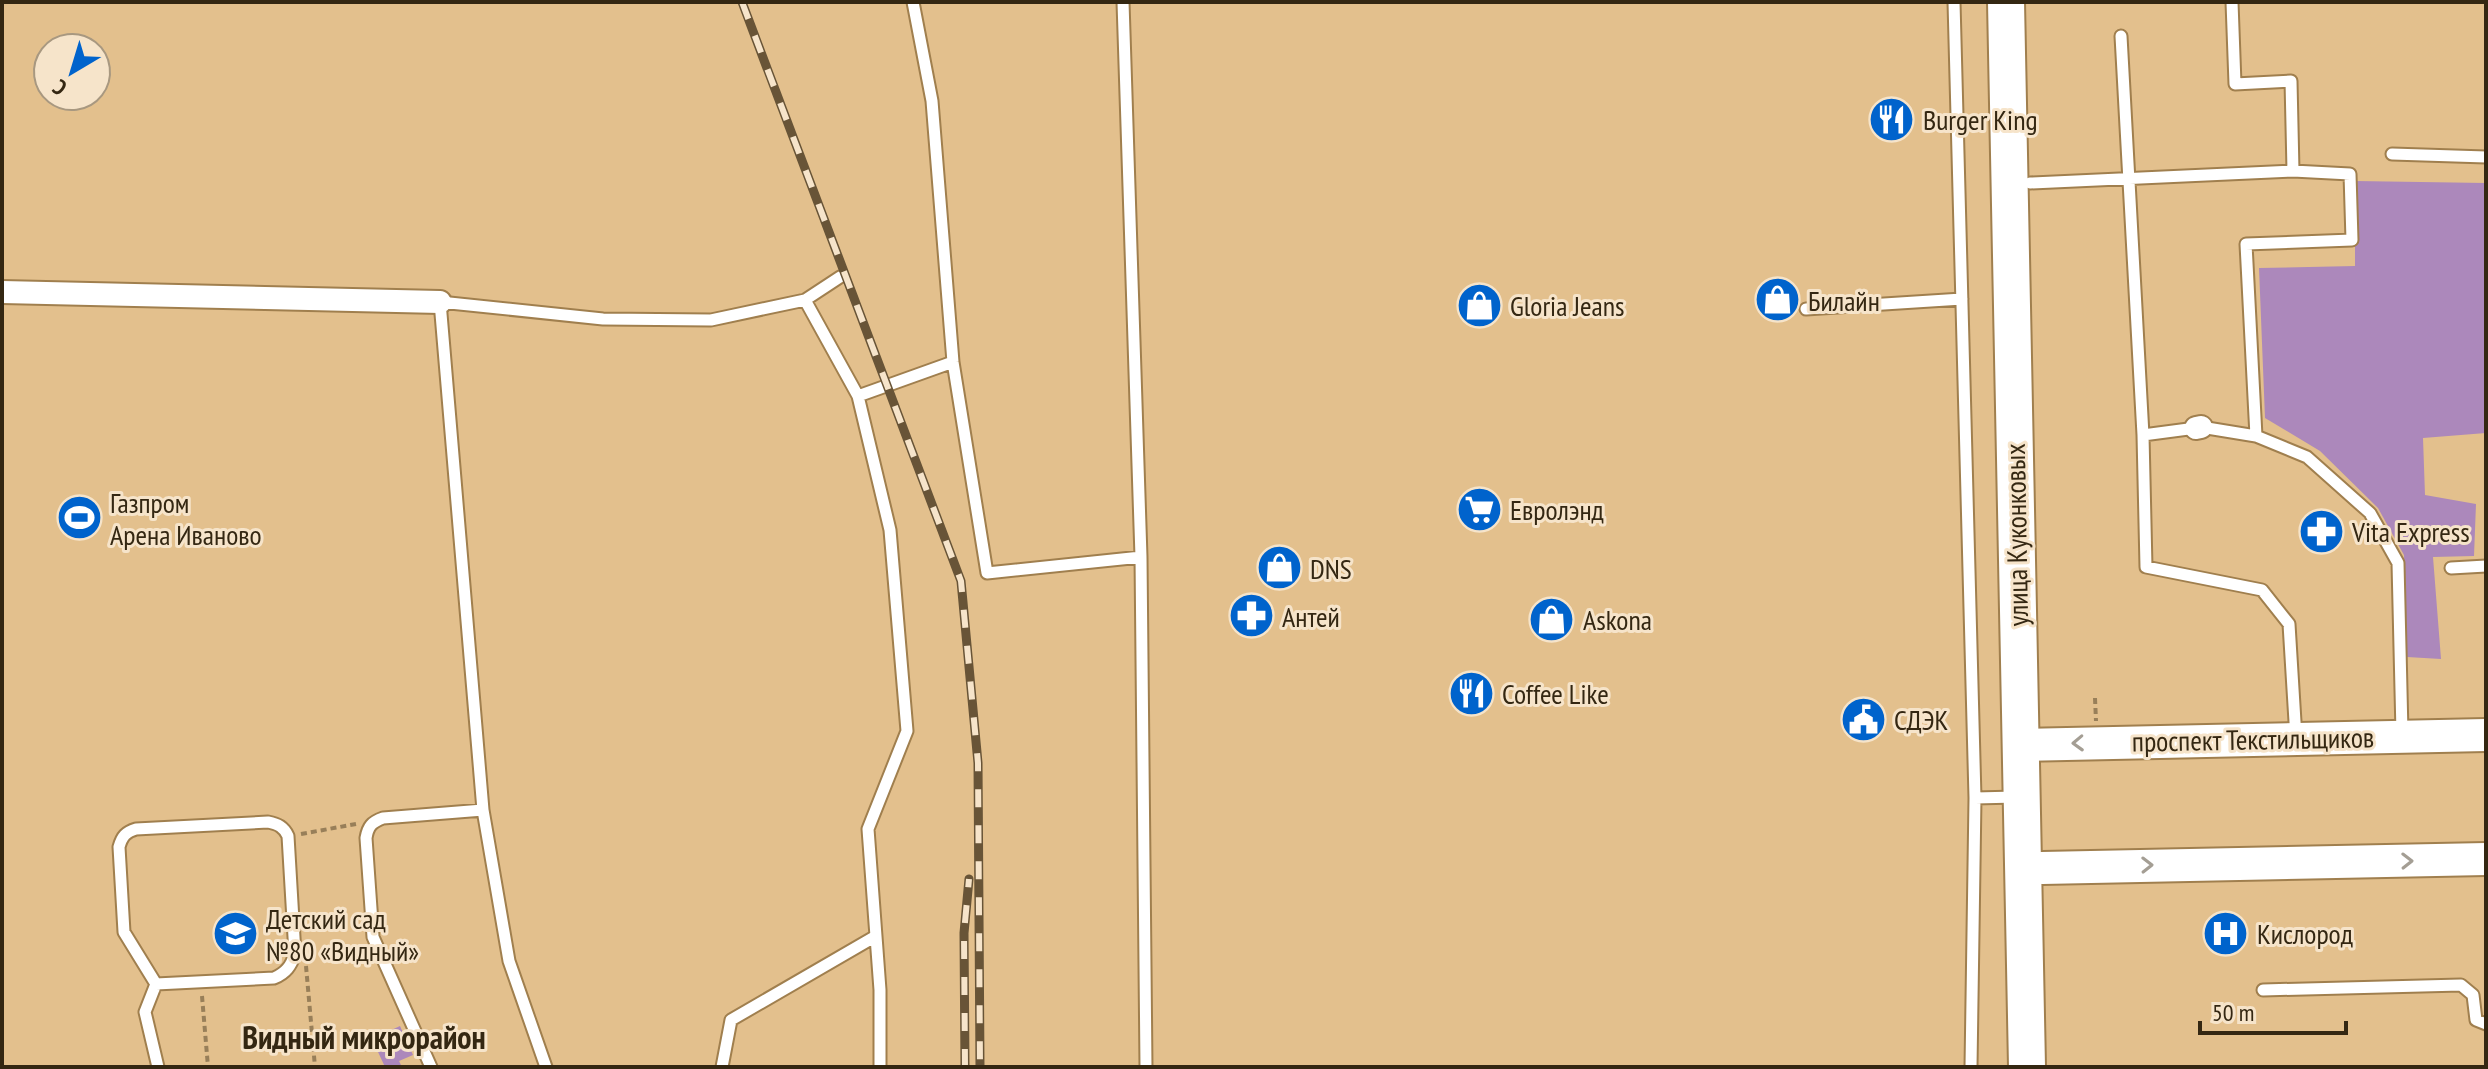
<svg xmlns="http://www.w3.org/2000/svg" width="2488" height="1069" viewBox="0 0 2488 1069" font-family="'PT Sans Narrow',sans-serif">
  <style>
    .green { fill: #ac88bb }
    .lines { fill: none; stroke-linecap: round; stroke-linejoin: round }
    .lane-casing { stroke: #a07f4e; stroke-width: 15 }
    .street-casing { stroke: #a07f4e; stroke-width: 26 }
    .secondary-casing { stroke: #a07f4e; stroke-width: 36 }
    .primary-casing { stroke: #a07f4e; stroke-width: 40 }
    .path { stroke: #987f59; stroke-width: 4; stroke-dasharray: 6 4; stroke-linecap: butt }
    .lane { stroke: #fff; stroke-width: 11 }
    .street { stroke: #fff; stroke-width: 22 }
    .secondary { stroke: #fff; stroke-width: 32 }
    .primary { stroke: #fff; stroke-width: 36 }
    .rail-casing { stroke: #685437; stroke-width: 9 }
    .rail { stroke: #f6e4ca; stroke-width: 6; stroke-dasharray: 18; stroke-linecap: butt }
    .oneway { stroke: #a49e94 }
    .labels { text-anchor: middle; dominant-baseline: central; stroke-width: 6; stroke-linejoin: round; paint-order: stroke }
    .poi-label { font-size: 28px; fill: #342712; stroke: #f6e4ca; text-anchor: start }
    .street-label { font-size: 28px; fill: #342712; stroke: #f6e4ca }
    .quarter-label { font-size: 32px; font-weight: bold; fill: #342712; stroke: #f6e4ca }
  </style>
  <rect width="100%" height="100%" fill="#e3c08d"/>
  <path class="green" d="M2355,181L2486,183V433L2423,438L2425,495L2476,504L2474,556L2433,557L2441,659L2407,657L2404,555L2378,508L2320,451L2265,418L2259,268L2355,266Z
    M400,1026L413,1055L399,1061L402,1067H385L372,1039Z"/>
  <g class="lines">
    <defs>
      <path id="lane" d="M913,2L932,101L953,362L987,573L1141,557L1146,1067
        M1123,2L1141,557
        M1954,2L1975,798
        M2121,36L2143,435L2146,567L2262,590L2289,624L2296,738
        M2392,154L2486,157
        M2293,171L2350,174L2352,240L2246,244L2256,436L2307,457L2370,513L2398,563L2402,733
        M2030,183L2293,171L2291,81L2235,84L2232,2
        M805,300L858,396
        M1806,309L1962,299
        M2201,427L2256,436
        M2143,435L2196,428
        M2451,568L2486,566
        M268,822C278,824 284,827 288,836L295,954C291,966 286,973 274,978L156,984L124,932L119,847C122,836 126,832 136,829Z
        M156,984L145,1012L158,1067
        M2263,990L2461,985L2473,995L2476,1020L2486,1024
        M431,1067L373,937L366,838C368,826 372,822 383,818L483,810
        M546,1067L509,961L483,810L440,302L603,319L711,320L805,300L840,277
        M722,1067L731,1020L876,936
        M880,1067V990L868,829L907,731L890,530L858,396L953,362
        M1971,1067L1975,798L2016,797"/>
      <path id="street" d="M2,292L440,302
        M2196,428L2201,427"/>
      <path id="secondary" d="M2020,745L2486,735
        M2042,868L2486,859"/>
      <path id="primary" d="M2006,2L2027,1067"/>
    </defs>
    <use href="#lane" class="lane-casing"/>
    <use href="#street" class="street-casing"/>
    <use href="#secondary" class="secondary-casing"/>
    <use href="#primary" class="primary-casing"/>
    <path class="path" d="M2095,698L2096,721
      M301,834L356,824
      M306,966L315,1067
      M202,996L208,1067"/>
    <use href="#lane" class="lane"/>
    <use href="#street" class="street"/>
    <use href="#secondary" class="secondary"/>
    <use href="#primary" class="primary"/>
    <defs>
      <path id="rail" d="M742,2L961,581L978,763L980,1067
        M965,1067L964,933L969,879"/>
    </defs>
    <use href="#rail" class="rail-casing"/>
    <use href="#rail" class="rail"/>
  </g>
  <defs><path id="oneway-chevron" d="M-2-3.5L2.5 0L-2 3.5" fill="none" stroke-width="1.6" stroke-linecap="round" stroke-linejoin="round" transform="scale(2)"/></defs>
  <g class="oneway">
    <use href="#oneway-chevron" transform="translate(2078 743) rotate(178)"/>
    <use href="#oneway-chevron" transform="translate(2407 861) rotate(-1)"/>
    <use href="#oneway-chevron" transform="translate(2147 865) rotate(-1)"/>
  </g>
  <defs>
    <symbol id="restaurant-disc" viewBox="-11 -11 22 22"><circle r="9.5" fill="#0063cc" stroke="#f6e4ca"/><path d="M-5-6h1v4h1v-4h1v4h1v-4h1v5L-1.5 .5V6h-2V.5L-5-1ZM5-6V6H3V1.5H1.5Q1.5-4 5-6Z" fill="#fff"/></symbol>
    <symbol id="shop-disc" viewBox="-11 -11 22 22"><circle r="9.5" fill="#0063cc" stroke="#f6e4ca"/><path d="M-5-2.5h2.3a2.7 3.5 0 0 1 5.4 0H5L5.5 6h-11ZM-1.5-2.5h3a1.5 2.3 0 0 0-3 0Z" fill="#fff"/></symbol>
    <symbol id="supermarket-disc" viewBox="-11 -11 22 22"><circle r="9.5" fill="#0063cc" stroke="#f6e4ca"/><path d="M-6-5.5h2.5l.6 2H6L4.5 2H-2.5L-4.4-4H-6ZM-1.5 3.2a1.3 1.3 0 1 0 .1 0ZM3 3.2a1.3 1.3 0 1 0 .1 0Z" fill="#fff"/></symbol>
    <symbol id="stadium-disc" viewBox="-11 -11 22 22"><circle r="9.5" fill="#0063cc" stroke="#f6e4ca"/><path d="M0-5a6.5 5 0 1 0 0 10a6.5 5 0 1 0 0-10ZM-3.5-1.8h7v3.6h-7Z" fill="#fff"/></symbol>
    <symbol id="pharmacy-disc" viewBox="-11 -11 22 22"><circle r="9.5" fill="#0063cc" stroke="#f6e4ca"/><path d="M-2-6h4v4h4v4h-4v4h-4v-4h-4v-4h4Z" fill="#fff"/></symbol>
    <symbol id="civic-disc" viewBox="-11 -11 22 22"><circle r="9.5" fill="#0063cc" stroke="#f6e4ca"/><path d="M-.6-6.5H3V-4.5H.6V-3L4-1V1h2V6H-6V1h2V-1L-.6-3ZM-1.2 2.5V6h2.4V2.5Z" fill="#fff"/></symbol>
    <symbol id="hospital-disc" viewBox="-11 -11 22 22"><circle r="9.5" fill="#0063cc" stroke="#f6e4ca"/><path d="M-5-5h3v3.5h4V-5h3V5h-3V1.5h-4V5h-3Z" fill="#fff"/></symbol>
    <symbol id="school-disc" viewBox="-11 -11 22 22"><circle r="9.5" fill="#0063cc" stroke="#f6e4ca"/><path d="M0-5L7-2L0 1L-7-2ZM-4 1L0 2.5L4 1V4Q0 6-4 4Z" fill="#fff"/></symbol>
  </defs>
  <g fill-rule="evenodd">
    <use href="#restaurant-disc" x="1866" y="94" width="51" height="51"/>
    <use href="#shop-disc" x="1752" y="274" width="51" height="51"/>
    <use href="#shop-disc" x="1454" y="280" width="51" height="51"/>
    <use href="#supermarket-disc" x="1454" y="484" width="51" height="51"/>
    <use href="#stadium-disc" x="54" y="492" width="51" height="51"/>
    <use href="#pharmacy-disc" x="2296" y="506" width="51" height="51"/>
    <use href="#shop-disc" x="1254" y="542" width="51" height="51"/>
    <use href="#pharmacy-disc" x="1226" y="590" width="51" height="51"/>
    <use href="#shop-disc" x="1526" y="594" width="51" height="51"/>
    <use href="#restaurant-disc" x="1446" y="668" width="51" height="51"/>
    <use href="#civic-disc" x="1838" y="694" width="51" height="51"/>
    <use href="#hospital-disc" x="2200" y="908" width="51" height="51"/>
    <use href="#school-disc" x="210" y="908" width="51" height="51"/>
  </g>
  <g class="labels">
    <g class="poi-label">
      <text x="1923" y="119">Burger King</text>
      <text x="1808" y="300">Билайн</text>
      <text x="1510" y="305">Gloria Jeans</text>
      <text x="110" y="502">Газпром<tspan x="110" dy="32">Арена Иваново</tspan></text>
      <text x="1510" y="509">Евролэнд</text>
      <text x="2352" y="531">Vita Express</text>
      <text x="1310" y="568">DNS</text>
      <text x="1282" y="616">Антей</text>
      <text x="1583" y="619">Askona</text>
      <text x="1502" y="693">Coffee Like</text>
      <text x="1894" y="719">СДЭК</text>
      <text x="266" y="918">Детский сад<tspan x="266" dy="32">№80 «Видный»</tspan></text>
      <text x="2257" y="933">Кислород</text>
    </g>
    <g class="street-label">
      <text transform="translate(2016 535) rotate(-91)">улица Куконковых</text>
      <text transform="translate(2253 739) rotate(-1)">проспект Текстильщиков</text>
    </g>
    <g class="quarter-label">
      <text x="364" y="1037">Видный микрорайон</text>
    </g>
  </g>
  <rect width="2488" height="1069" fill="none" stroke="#342712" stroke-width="8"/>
  <g transform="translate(72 72) rotate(218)"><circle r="38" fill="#f6e4ca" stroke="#a89880" stroke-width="2"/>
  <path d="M0-6L14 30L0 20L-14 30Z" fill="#0063cc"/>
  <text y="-12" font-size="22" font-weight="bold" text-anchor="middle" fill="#342712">С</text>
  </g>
  <path d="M2200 1021v12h146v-12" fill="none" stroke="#342712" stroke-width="4"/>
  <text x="2212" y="1021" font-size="24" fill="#342712" stroke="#f6e4ca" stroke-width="6" paint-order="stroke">50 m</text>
</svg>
